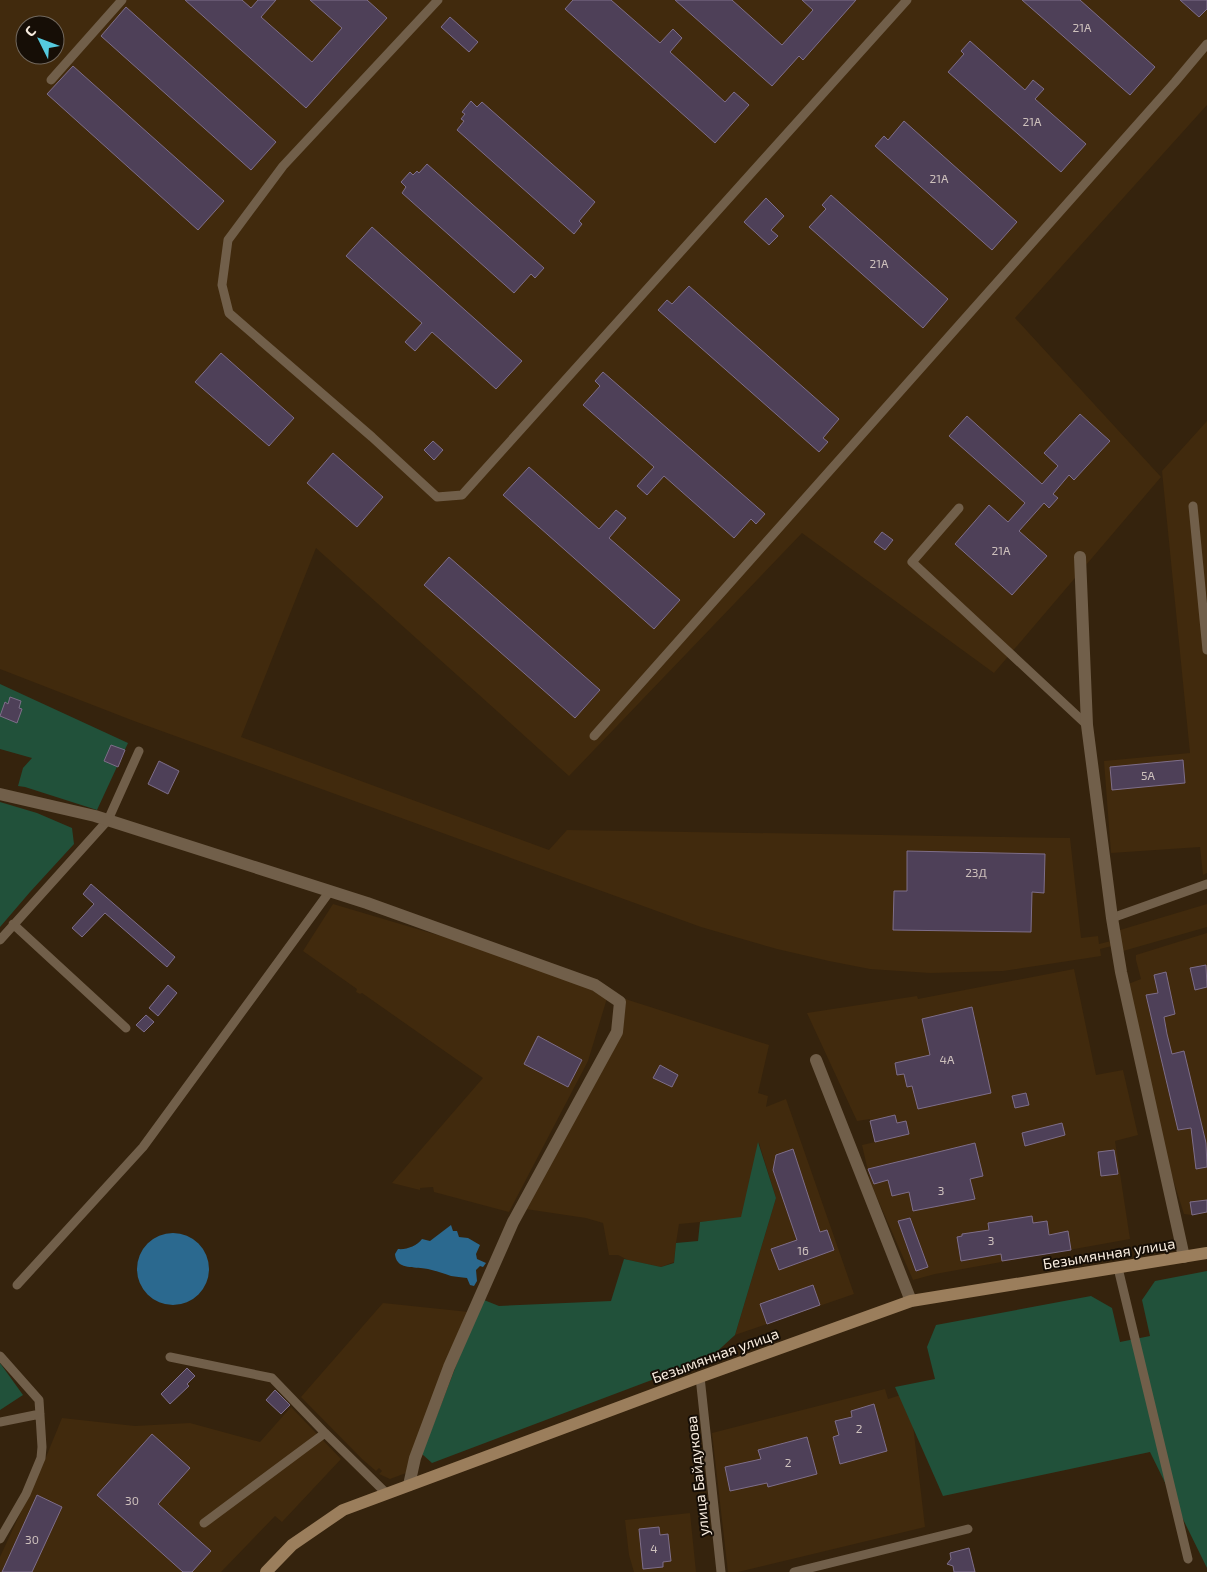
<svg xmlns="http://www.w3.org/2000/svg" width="1207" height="1572" viewBox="0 0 1207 1572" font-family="'Exo 2',sans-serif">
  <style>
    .built { fill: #412a0d; fill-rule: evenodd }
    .green { fill: #21513a }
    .water { fill: #2b698f }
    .building { fill: #4e4058; stroke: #7e6e89 }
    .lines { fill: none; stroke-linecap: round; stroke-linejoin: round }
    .service { stroke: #715f4a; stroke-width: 9 }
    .minor { stroke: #715f4a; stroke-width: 12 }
    .secondary { stroke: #9b7e5c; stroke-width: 12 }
    .labels { text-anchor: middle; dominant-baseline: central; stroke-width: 4; stroke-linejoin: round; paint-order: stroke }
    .number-label { font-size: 12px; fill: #cec1bd }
    .street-label { font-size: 15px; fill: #f8ecdf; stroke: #160e06 }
  </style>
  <rect width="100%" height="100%" fill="#35230d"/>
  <path class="built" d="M0,0H1207V105L1015,318L1161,477L994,673L802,533L569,776L316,548L241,737L549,850L567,830L1070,838L1081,938L1098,936L1099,944L1111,941L1120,930L1207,904V927L1123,951L1112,946L1100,949L1101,956L1003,971L930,973L870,969L829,961L777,949L701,927L134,721L0,669ZM25,25H55V55H25Z
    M1207,421V873L1203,875L1200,847L1111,853L1104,761L1190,753L1162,471Z
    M333,904L498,953L608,995L588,1061L509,1212L434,1192L433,1187L420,1188V1190L392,1183L483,1078L362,993L360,994L356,992L357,989L303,951Z
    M1207,933V1213L1192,1215L1184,1214L1170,1170L1128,984L1141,979L1136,960V955Z
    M1074,969L1096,1075L1123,1070L1138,1135L1115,1141L1130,1239L935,1274L913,1280L871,1184L862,1145L875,1142L870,1119L857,1121L807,1013L917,996L918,999Z
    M619,997L769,1045L758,1093L768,1096L766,1107L786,1099L854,1294L735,1335L776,1198L759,1143L742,1218L679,1224L676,1243L674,1262L661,1267L628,1260L618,1255H609L603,1223L586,1218L519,1208L610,1040Z
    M383,1303L469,1312L406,1473L390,1479L379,1474L382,1471L379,1468L376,1471L362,1459L301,1397Z
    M885,1389L888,1399L904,1394L911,1408L925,1527L738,1572H728L712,1433Z
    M291,1407L341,1459L282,1522L275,1516L221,1572H0V1557L44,1462L62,1418L135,1426L190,1423L260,1442Z
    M690,1513L696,1572H634L629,1555L625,1520Z"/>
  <path class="green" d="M0,684L128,743L97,810L25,787L18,786L23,768L32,758L0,749Z
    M0,802L37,813L72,828L74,844L30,892L0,927Z
    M758,1142L776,1198L735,1335L710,1358L432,1463L422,1454L476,1314L484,1300L499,1306L611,1301L624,1259L661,1267L674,1263L676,1243L698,1241L700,1222L741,1217Z
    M1207,1271V1568L1150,1452L943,1496L895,1387L935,1379L927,1347L936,1325L1091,1296L1112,1308L1120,1342L1150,1336L1142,1300L1155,1281Z
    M0,1363L23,1395L0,1410Z"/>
  <path class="water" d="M451,1225L453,1231H457L459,1237L468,1238L480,1245L476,1254L477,1259L486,1263L483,1267L480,1266L476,1270L477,1281L474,1286L470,1285L467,1278C461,1277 456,1277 451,1276C443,1273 436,1271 428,1269C420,1267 403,1269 398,1262C396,1260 395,1256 395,1254L398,1249C406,1250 417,1246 422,1239L430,1241Z
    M137 1269a36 36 0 1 1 72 0a36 36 0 1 1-72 0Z"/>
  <path class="building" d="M185,0H242L251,8L258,0H276L261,17L312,62L342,28L310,0H367L387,18L306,108Z
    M573,0H611L660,43L673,29L682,38L670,52L725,102L734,92L749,105L715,143L565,9Z
    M675,0H732L782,45L813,10L802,0H856L803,60L799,56L772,86Z
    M1022,0H1080L1155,67L1130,95Z
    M1180,0H1207V9L1199,17Z
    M126,7L276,142L251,170L101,36Z
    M450,17L478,42L469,52L441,27Z
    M970,41L1025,90L1033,80L1044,89L1035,99L1086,144L1061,172L948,72L964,54L961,51Z
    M73,66L224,201L198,230L47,94Z
    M471,101L477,107L482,102L595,202L579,221L582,224L574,234L457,130L464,121L461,119L465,114L462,112Z
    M904,121L1017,222L992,250L875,146L884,136L888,140Z
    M427,164L544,268L535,278L531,274L514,293L402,193L406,187L401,182L410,172L413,175L417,171L419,173Z
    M831,195L948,299L923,328L809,227L826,209L822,205Z
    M766,198L784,216L771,230L778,236L769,245L744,222Z
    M372,227L522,361L496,389L432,332L415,351L405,342L422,323L346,256Z
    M689,286L839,419L823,438L828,442L819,452L658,310L667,300L672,304Z
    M221,353L294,418L269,446L195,382Z
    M603,372L765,514L756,524L751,519L734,538L664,476L647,495L637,486L654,467L583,405L600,386L595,381Z
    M1080,414L1110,441L1074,480L1069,475L1053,494L1058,498L1049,508L1044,503L1019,531L1047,556L1012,595L955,544L989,505L1008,522L1025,503L949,436L967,416L1042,484L1058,466L1044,453Z
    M433,441L443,450L434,460L424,450Z
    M333,453L383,497L357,527L307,483Z
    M529,467L599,529L616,510L626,518L609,538L680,600L654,629L503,495Z
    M882,532L893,540L885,550L874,542Z
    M449,557L600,690L575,718L424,585Z
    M10,697L21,701L19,708L22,709L17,723L0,716L5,702L8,704Z
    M111,745L125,750L118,767L104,761Z
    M1183,760L1185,783L1112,790L1110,767Z
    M159,761L179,771L168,794L148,784Z
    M907,851L1045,854L1044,893L1032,892L1031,932L893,930L894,891H907Z
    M91,884L175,957L167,967L105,913L82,937L72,928L94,904L83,894Z
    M1206,965L1207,987L1195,990L1190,968Z
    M1166,972L1175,1014L1164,1017L1167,1034L1172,1054L1184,1051L1206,1143L1207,1167L1196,1169L1191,1128L1178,1130L1146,995L1158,993L1154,975Z
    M168,985L177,993L158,1016L149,1008Z
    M972,1007L991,1093L918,1109L912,1086L907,1087L904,1074L897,1075L895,1063L930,1055L922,1019Z
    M146,1015L154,1022L144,1032L136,1025Z
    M538,1036L582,1060L568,1087L524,1064Z
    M660,1065L678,1075L672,1087L653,1078Z
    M1026,1093L1029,1105L1015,1108L1012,1096Z
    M895,1115L897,1123L906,1121L909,1134L875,1142L870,1121Z
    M1062,1123L1065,1135L1025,1146L1022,1133Z
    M975,1143L983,1176L970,1179L975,1199L913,1211L909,1192L892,1196L888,1180L874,1184L868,1169Z
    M793,1149L820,1232L827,1230L834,1250L779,1270L771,1249L797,1240L773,1170L776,1155Z
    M1114,1150L1118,1174L1101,1176L1098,1152Z
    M1207,1200V1212L1192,1215L1190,1202Z
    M1032,1216L1033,1223L1047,1221L1049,1235L1068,1231L1071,1250L1002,1261L1001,1254L961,1261L957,1237L962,1236V1234L989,1230L988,1223Z
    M910,1218L928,1267L916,1271L898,1221Z
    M813,1285L820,1305L767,1324L760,1304Z
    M187,1368L195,1376L187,1384L189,1386L170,1404L161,1394Z
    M275,1390L290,1405L281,1414L266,1400Z
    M874,1404L887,1451L840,1464L833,1437L839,1435L835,1421L852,1417L851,1411Z
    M152,1434L190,1468L158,1504L211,1551L192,1572H183L97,1495Z
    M807,1437L817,1474L768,1487L767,1483L730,1491L725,1467L761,1459L758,1450Z
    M37,1495L62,1507L32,1572H2Z
    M659,1527L660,1535L668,1534L671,1561L663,1562V1567L643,1569L639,1529Z
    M969,1548L975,1572H954L953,1566L947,1564L951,1559L950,1553Z"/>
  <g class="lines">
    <path class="service" d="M438,0L283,166L228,240L222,285L229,313L372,437L437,497L462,495L907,0
      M51,80L122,0
      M1193,506L1207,650
      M959,508L912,562L1087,725
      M594,736L1175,82L1207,44
      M1112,918L1207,884
      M13,924L126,1028
      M0,940L108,820L139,751
      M1118,1268L1188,1559
      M17,1285L143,1147L330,891
      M0,1356L39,1400L42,1447L41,1458L26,1494L0,1539
      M170,1357L272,1378L325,1433
      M700,1377L721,1572
      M0,1422L40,1414
      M204,1523L325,1433L386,1493
      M794,1572L968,1529"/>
    <path class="minor" d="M1080,557L1087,725L1112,918L1121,972L1184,1257
      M0,794L95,816L367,903L595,985L620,1002L617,1032L513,1222L449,1367L415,1458L409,1485
      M816,1060L911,1301"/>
    <path class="secondary" d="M266,1572L292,1545L343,1510L700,1377L911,1301L1207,1253"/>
  </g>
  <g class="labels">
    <g class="number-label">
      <text x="1082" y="27">21А</text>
      <text x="1032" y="121">21А</text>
      <text x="939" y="178">21А</text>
      <text x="879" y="263">21А</text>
      <text x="1001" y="550">21А</text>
      <text x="1148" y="775">5А</text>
      <text x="976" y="872">23Д</text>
      <text x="947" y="1059">4А</text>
      <text x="941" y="1190">3</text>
      <text x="991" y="1240">3</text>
      <text x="803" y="1250">16</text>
      <text x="859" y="1428">2</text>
      <text x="788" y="1462">2</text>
      <text x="132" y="1500">30</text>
      <text x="32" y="1539">30</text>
      <text x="654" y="1548">4</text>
    </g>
    <g class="street-label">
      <text transform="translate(1109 1253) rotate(-9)">Безымянная улица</text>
      <text transform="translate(715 1355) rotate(-20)">Безымянная улица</text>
      <text transform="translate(697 1476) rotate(-96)">улица Байдукова</text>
    </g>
  </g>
  <g transform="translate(40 40) rotate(312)"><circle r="24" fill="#160e06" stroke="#70675d"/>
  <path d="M0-4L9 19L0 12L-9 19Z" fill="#55cadf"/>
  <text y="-8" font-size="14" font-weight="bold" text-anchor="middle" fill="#f8ecdf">С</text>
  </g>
</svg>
